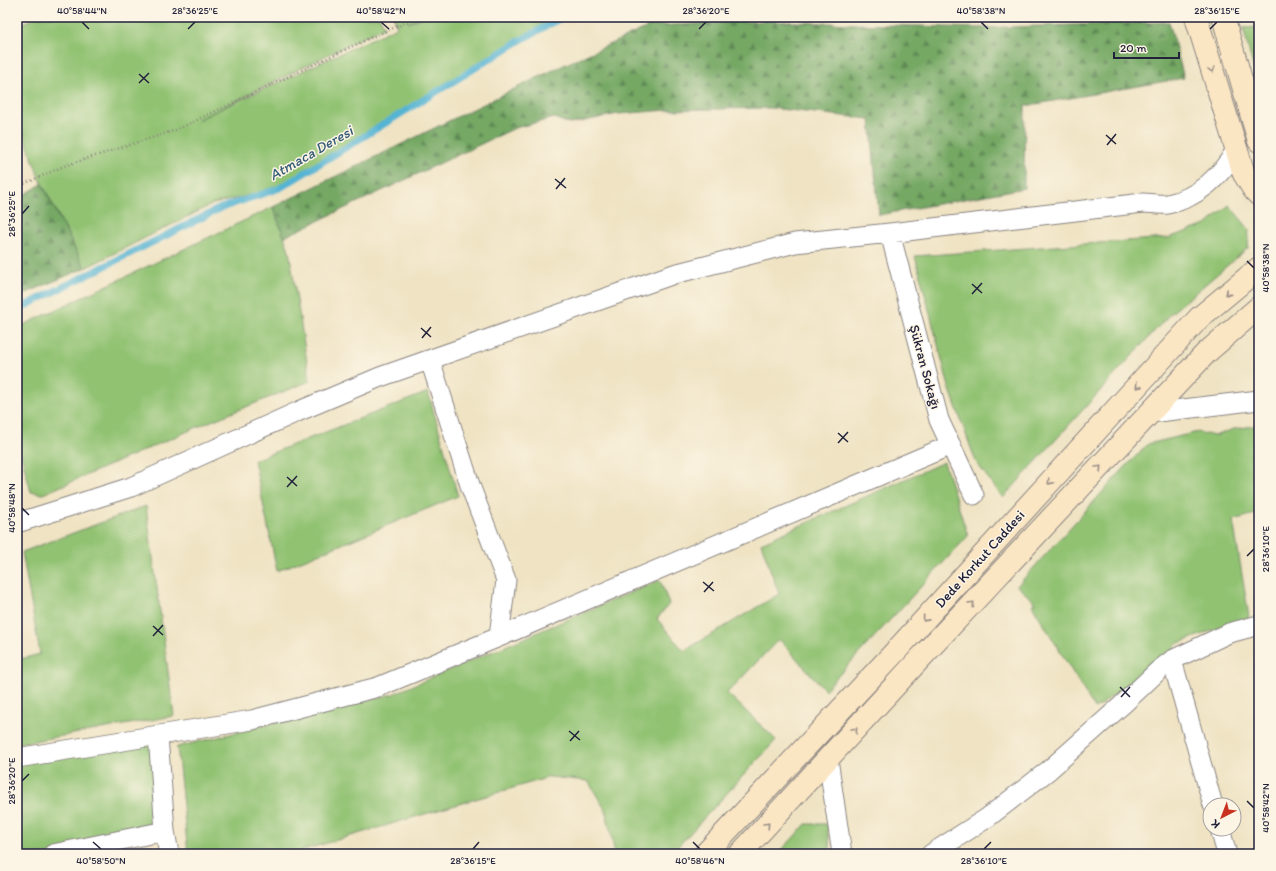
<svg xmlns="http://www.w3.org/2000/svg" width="1276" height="871" viewBox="0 0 1276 871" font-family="Itim,sans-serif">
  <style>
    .grass { fill: #91c272; stroke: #5a7256 }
    .forest { fill: url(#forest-firs); stroke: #4b6550 }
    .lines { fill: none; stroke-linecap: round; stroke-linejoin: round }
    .stream { stroke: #54b4d3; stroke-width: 7 }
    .street-casing { stroke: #88827f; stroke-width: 21 }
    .secondary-casing { stroke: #88827f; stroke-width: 24 }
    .path { stroke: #88827f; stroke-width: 2.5; stroke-dasharray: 1 3; stroke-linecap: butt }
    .street { stroke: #fff; stroke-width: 19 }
    .secondary { stroke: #fbe6c4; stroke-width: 22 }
    .oneway { stroke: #998e86 }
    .ticks { fill: none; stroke: #22223b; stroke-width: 1.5 }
    .labels { text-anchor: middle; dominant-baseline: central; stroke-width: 3; stroke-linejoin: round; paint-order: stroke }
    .street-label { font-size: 14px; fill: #22223b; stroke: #fcf5e5 }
    .water-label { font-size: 15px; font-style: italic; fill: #365c78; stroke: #fcf5e5 }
    .neatline { fill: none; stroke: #22223b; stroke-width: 1.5 }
    .ticks-label { font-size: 10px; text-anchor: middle; fill: #22223b }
  </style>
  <defs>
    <pattern id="forest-firs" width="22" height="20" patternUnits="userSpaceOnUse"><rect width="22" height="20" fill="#74a864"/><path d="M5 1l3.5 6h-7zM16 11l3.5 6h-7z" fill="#5f8854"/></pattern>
  </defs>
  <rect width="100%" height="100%" fill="#fcf5e5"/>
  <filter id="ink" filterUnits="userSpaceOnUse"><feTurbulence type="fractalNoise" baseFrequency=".025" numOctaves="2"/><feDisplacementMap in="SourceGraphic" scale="8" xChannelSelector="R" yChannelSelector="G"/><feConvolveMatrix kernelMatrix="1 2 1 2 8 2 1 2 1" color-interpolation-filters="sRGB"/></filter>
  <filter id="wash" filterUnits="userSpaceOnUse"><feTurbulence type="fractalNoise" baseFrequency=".012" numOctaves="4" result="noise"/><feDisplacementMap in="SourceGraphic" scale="16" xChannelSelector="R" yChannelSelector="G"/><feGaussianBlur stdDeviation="0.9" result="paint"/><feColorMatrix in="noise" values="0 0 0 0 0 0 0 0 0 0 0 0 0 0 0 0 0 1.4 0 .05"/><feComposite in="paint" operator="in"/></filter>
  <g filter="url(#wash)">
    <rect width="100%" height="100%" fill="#efe3c3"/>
    <path class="grass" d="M37,17H380L384,27L197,120L397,27L394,17H420L408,23L424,17H560L280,188L213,204L85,268L39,177L17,116V26Z
      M1259,27V89L1243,28Z
      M1229,205L1249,229L1248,248L1169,315L1003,498L976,462L949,387L915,256L1168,238L1206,225Z
      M273,207L289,250L310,381L209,422L43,494L31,492L17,439V328Z
      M428,392L458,496L277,571L254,460Z
      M1259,425V513L1233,520L1249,617L1176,644L1173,651L1095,709L1032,605L1036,603L1017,586L1128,464L1148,444L1198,432L1214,436L1234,429Z
      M944,462L968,536L825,690L779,639L727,693L776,740L671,854H615L606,811L588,781L550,777L300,851L298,854H188L177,747L393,694L660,580L669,604L657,619L684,651L779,594L761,543Z
      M146,506L174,716L17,744V660L40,654L22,552Z
      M158,735L165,831L53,854H17V758Z
      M806,824H827L831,854H778Z"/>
    <path class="forest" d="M766,21L976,28L1169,22L1184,78L1025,106L1024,188L879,215L870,119L770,108L668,110L618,114L570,124L554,118L515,128L284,237L273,207L553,70L650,26Z
      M42,184L85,268L17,297V199Z"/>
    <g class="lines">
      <path class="stream" d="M17,310L221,208L280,188L519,41L563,17"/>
    </g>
  </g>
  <g filter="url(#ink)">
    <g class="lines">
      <defs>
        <path id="street" d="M890,233L939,420L974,495
          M1150,413L1259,400
          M17,523L131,487L297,412L380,377L674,274L795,243L890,233L1143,203C1151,203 1160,205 1168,204C1198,198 1221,176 1236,150
          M499,637L951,445
          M1172,660L1213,805
          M158,735L165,831L169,854
          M17,758L252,720L378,687L499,637L506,580L471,488L430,360
          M828,759L842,854
          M1220,829L1227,854
          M53,854L165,831
          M931,854L987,818L1049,770L1122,705L1159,670L1172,660L1229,633L1259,625"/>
        <path id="secondary" d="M1196,17L1244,174L1254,190L1259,195
          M1223,17L1259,141
          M705,854L894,653L1199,318L1259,268
          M740,854L914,665L1206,353L1259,307"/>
      </defs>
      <use href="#street" class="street-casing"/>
      <use href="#secondary" class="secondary-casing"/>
      <path class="path" d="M394,17L397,27
        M17,187L64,166L176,130L372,37L420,17"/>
      <use href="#street" class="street"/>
      <use href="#secondary" class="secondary"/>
    </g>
    <defs><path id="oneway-chevron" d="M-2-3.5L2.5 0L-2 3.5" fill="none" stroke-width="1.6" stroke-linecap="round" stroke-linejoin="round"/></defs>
    <g class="oneway">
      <use href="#oneway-chevron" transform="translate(1212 70) rotate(73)"/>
      <use href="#oneway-chevron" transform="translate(1228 293) rotate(139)"/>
      <use href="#oneway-chevron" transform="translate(1138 386) rotate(132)"/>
      <use href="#oneway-chevron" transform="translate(1099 468) rotate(-47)"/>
      <use href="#oneway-chevron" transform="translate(1050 482) rotate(132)"/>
      <use href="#oneway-chevron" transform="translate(972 604) rotate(-47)"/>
      <use href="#oneway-chevron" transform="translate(925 619) rotate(132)"/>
      <use href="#oneway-chevron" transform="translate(855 730) rotate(-47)"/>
      <use href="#oneway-chevron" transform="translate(767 825) rotate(-47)"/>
    </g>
  </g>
  <path class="ticks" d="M82,22L89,29M381,22L389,29M981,22L988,29M188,29L195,22M699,29L706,22M1210,29L1217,22M139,74L149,83M139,83L149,73M1106,135L1116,144M1107,145L1116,134M555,179L566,188M556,189L565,178M22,214L29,206M1247,261L1254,268M972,284L982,293M972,294L982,283M421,328L431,337M422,338L431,327M838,433L848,442M838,443L848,432M287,477L297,486M287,487L297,476M22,508L29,515M1247,556L1254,549M703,582L714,591M704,592L713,582M153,626L163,635M153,636L163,625M1120,687L1130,697M1121,697L1130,687M569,731L580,740M570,741L579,731M22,781L29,774M1247,801L1254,808M93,842L101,849M693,842L700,849M473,849L479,842M984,849L991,842"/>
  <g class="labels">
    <g class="street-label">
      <text transform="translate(925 367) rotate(75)">Şükran Sokağı</text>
      <text transform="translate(980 559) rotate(-48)">Dede Korkut Caddesi</text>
    </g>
    <g class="water-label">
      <text transform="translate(311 153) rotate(-30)">Atmaca Deresi</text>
    </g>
  </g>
  <rect width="1276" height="871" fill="none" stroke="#fcf5e5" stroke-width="44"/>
  <g transform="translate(1222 817) rotate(222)"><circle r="19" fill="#fcf5e5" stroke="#a5a1a1"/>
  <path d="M0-3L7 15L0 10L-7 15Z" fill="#c8321e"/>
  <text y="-6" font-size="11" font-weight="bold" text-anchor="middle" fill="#22223b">K</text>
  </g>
  <path d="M1114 52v6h65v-6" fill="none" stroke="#22223b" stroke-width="2"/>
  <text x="1120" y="52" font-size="12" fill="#22223b" stroke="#fcf5e5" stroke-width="3" paint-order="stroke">20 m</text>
  <rect x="22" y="22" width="1232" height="827" class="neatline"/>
  <g class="ticks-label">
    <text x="82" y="14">40°58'44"N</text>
    <text x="195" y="14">28°36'25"E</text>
    <text x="381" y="14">40°58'42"N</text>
    <text x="706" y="14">28°36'20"E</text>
    <text x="981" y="14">40°58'38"N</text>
    <text x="1217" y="14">28°36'15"E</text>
    <text transform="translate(11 214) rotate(-90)" y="4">28°36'25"E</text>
    <text transform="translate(1265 268) rotate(-90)" y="4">40°58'38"N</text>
    <text transform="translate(11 508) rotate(-90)" y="4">40°58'48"N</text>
    <text transform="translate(1265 549) rotate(-90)" y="4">28°36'10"E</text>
    <text transform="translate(11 781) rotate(-90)" y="4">28°36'20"E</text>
    <text transform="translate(1265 808) rotate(-90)" y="4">40°58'42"N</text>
    <text x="101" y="864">40°58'50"N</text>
    <text x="473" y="864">28°36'15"E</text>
    <text x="700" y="864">40°58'46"N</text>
    <text x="984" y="864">28°36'10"E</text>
  </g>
</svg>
